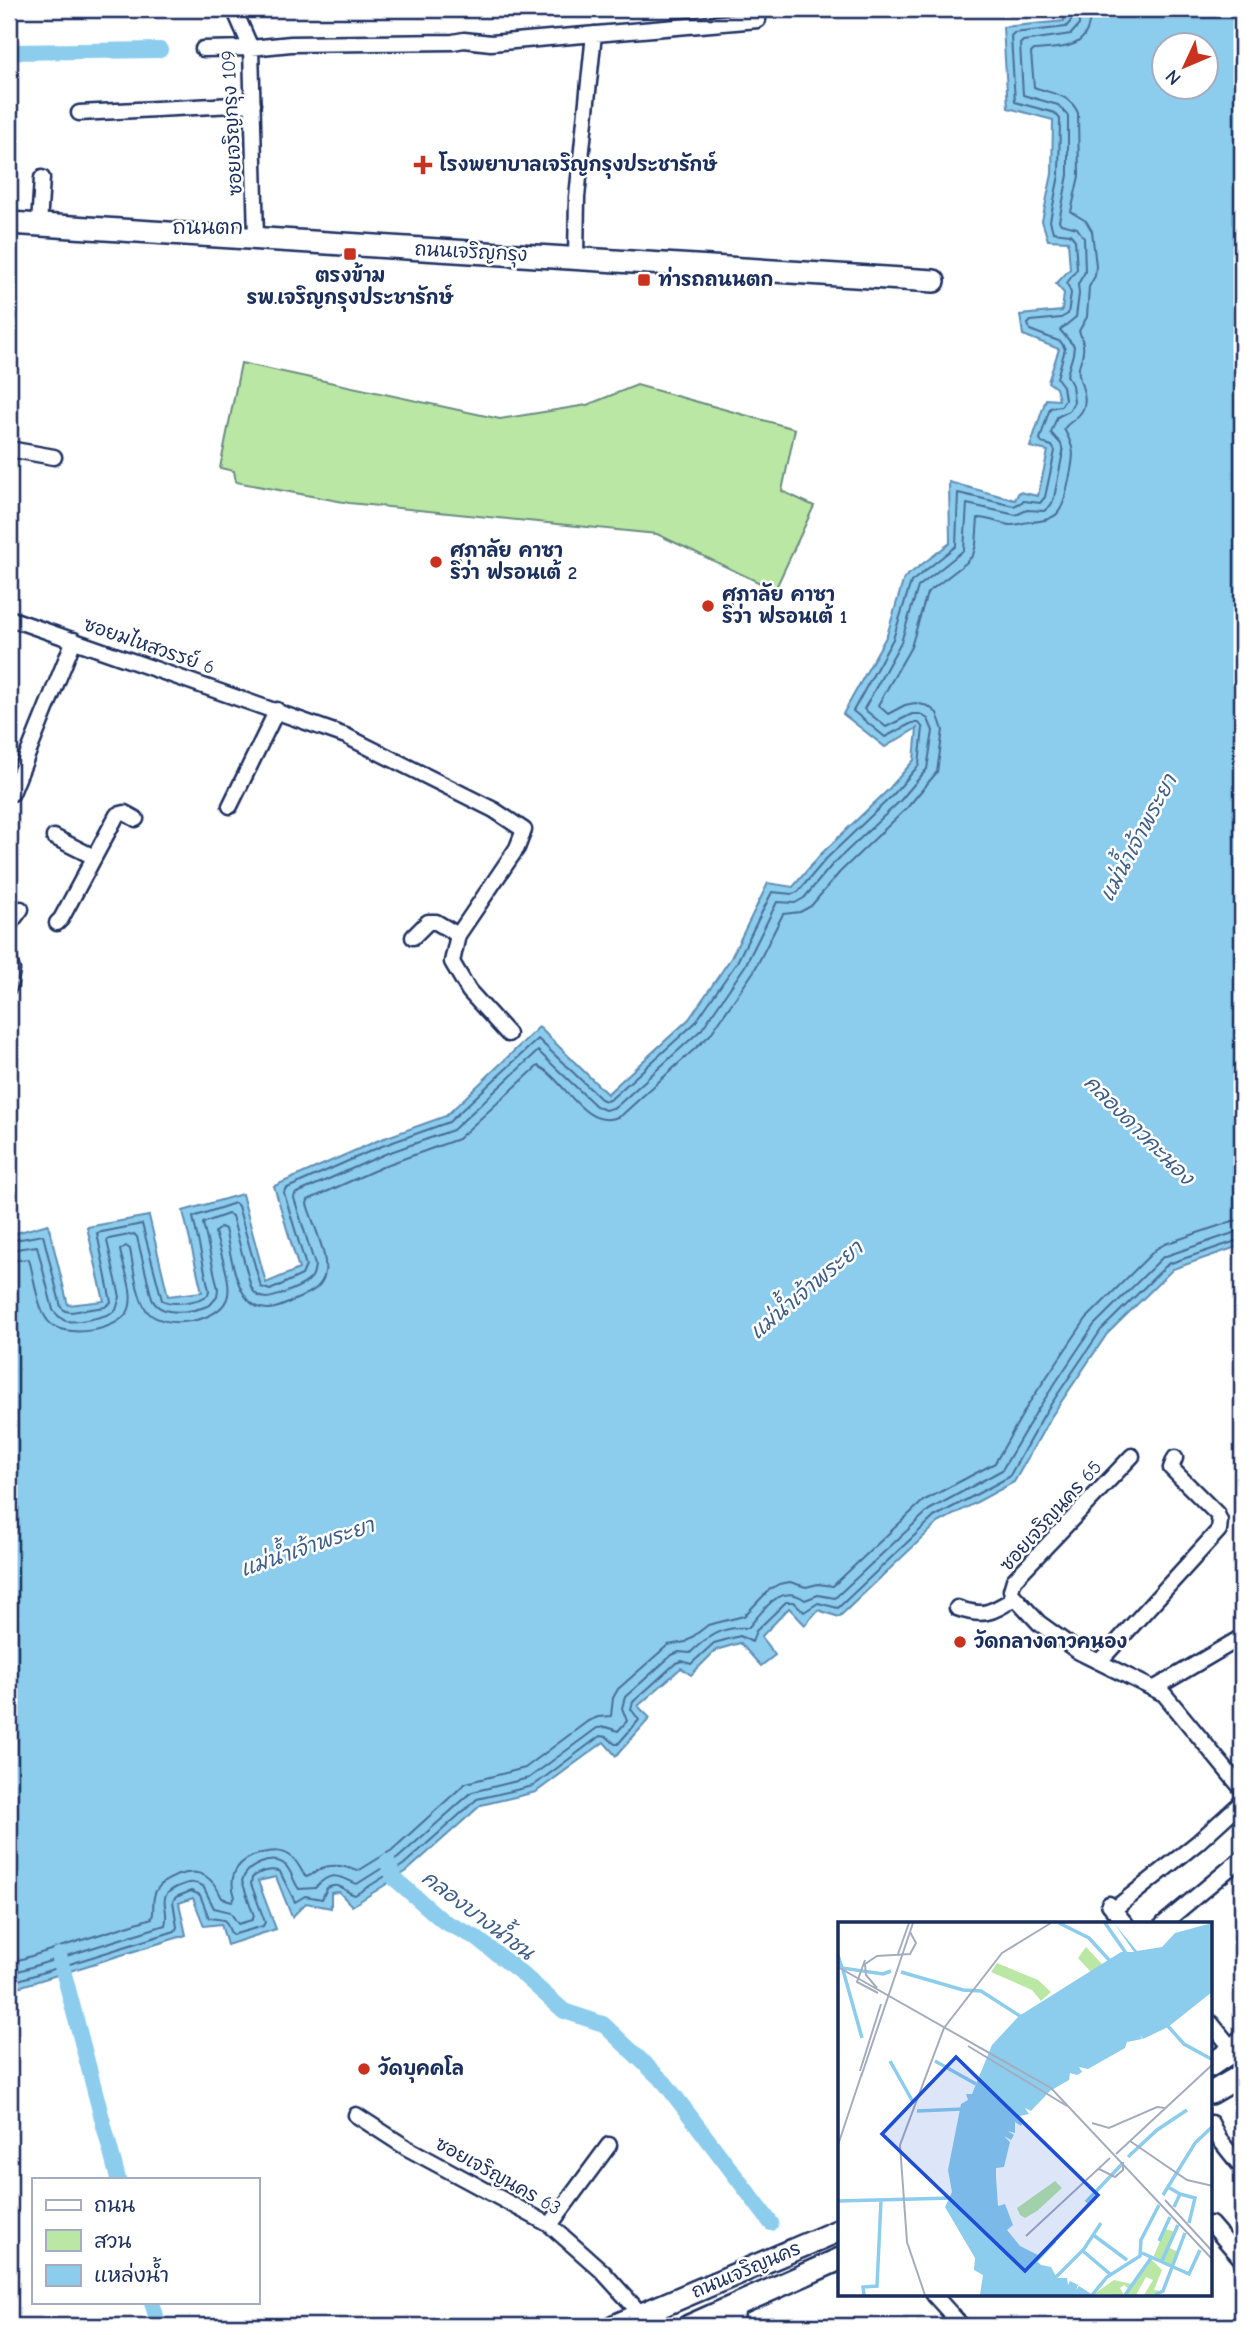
<svg xmlns="http://www.w3.org/2000/svg" width="1251" height="2335" viewBox="0 0 1251 2335" font-family="'Comic Neue','Playpen Sans Thai',sans-serif">
  <style>
    .green { fill: #bae7a4; stroke: #6a8b81; stroke-width: 2 }
    .water { fill: #8ccced; stroke: #5f8db4; stroke-width: 2; fill-rule: evenodd }
    .lines { fill: none; stroke-linecap: round; stroke-linejoin: round }
    .shore { stroke: #486e97; stroke-width: 2 }
    .canal { stroke: #8ccced; stroke-width: 16 }
    .street-casing { stroke: #1b2f5e; stroke-width: 19 }
    .secondary-casing { stroke: #1b2f5e; stroke-width: 26 }
    .street { stroke: #fff; stroke-width: 14 }
    .secondary { stroke: #fff; stroke-width: 21 }
    .poi-dot { fill: #c8321e; stroke: #fff; stroke-width: 2.5 }
    .labels { text-anchor: middle; dominant-baseline: central; stroke-width: 5; stroke-linejoin: round; paint-order: stroke }
    .street-label { font-size: 19px; fill: #1b2f5e; stroke: #fff }
    .poi-label { font-size: 19px; font-weight: bold; fill: #1b2f5e; stroke: #fff; text-anchor: start }
    .neighbourhood-label { font-size: 21px; fill: #1b2f5e; stroke: #fff }
    .water-label { font-size: 21px; font-style: italic; fill: #3d5e89; stroke: #fff }
    .inset-river { fill: none; stroke: #8ccced; stroke-width: 3.5 }
    .inset-road { fill: none; stroke: #a4acbf; stroke-width: 2 }
    .view { fill: #1d4ed8; fill-opacity: 0.15; stroke: #1d4ed8; stroke-width: 3.5 }
    .inset-edge { fill: none; stroke: #1b2f5e; stroke-width: 3.5 }
  </style>
  <rect width="100%" height="100%" fill="#fff"/>
  <filter id="ink" filterUnits="userSpaceOnUse"><feTurbulence type="fractalNoise" baseFrequency=".0143" numOctaves="2"/><feDisplacementMap in="SourceGraphic" scale="14" xChannelSelector="R" yChannelSelector="G"/><feConvolveMatrix kernelMatrix="1 2 1 2 8 2 1 2 1" color-interpolation-filters="sRGB"/></filter>
  <g filter="url(#ink)">
    <path class="green" d="M241,363L500,419L587,405L637,385L795,429L782,491L814,506L775,590L657,534L349,503L236,482L234,471L220,468Z"/>
    <path class="water" d="M1064,9H1242V1245L1173,1269L1107,1334L1051,1417L1014,1482L938,1523L839,1617L818,1610L805,1625L789,1608L761,1637L775,1655L761,1666L740,1643L716,1650L691,1675L681,1668L638,1706L650,1718L616,1756L604,1742L536,1792L481,1805L407,1871L352,1906L339,1892L331,1893V1908L306,1903L292,1917L276,1877L258,1881L276,1929L227,1945L221,1924L204,1926L193,1898L179,1903L186,1935L9,1990V1235L48,1224L68,1305L104,1301L87,1227L149,1216L168,1296L202,1292L183,1211L242,1194L266,1283L299,1269L274,1186L379,1140L446,1116L539,1027L607,1094L689,1019L731,958L768,883L793,887L820,855L888,790L914,760L917,728L885,747L843,714L887,635L904,578L950,543L949,482L1015,500L1019,492L1038,496L1048,451L1030,447L1046,399L1059,400L1056,388L1048,382L1059,349L1023,335L1020,315L1062,311L1064,293L1056,284L1070,269L1068,241L1048,240L1042,221L1052,174L1053,120L1008,108L1003,27L1064,21ZM1164,46H1206V88H1164Z"/>
    <g class="lines">
      <path class="shore" d="M9,1241L43,1235L61,1307L65,1311L71,1312L105,1307L111,1302L97,1233L142,1224L162,1300C172,1306 198,1302 208,1295L209,1290L193,1217L235,1203L238,1206L261,1287L270,1290L302,1275L306,1266L284,1193L285,1189L382,1146L449,1122L538,1039L601,1099L606,1101L611,1099L695,1023L737,962L772,892L792,894L798,892L826,859L893,795L919,765L923,728L919,723H912L885,737L853,711L893,639L911,582L956,546L958,493L1014,506L1024,501L1040,503L1045,497L1055,451L1052,446L1042,443L1040,439L1050,408L1061,406L1065,400L1063,386L1057,378L1065,349L1061,342L1030,330L1028,324L1031,321L1061,318L1068,314L1071,293L1067,283L1077,269L1075,240L1070,234L1053,232L1050,221L1059,175L1060,119L1055,113L1015,102L1011,36L1014,33L1066,27L1071,21L1070,9
        M9,1250L37,1246L53,1310C57,1315 60,1319 66,1321C77,1323 108,1317 116,1310L120,1297L107,1241L109,1239L134,1234L137,1237L152,1299C161,1318 193,1312 210,1305L217,1297L218,1289L203,1223L228,1214L232,1216L251,1287C260,1305 274,1297 289,1291C296,1288 304,1285 309,1280C314,1276 314,1271 315,1265L294,1198L295,1194L385,1154L453,1130L538,1051L596,1106L605,1110L616,1107L702,1029L745,966L777,902L795,903L804,898L832,865L900,801L927,769L933,731L928,719L920,714H912L886,727L864,709L901,642L918,587L964,550L967,504L1016,515L1027,510L1044,511L1051,505L1054,498L1063,452L1061,444L1051,433L1057,417L1069,411L1074,402L1072,385L1067,375L1073,354L1074,346L1060,330L1076,317L1079,294L1078,284L1085,272L1084,238L1077,228L1061,224L1059,221L1068,175V116L1058,105L1023,95L1020,44L1023,41L1071,34L1079,25V9
        M9,1261L29,1259C34,1276 37,1308 48,1321C63,1340 121,1331 129,1309C135,1292 123,1267 120,1250L126,1246L130,1249C133,1265 137,1298 147,1311C162,1331 223,1323 228,1295C231,1279 219,1249 215,1232L221,1227L225,1229C231,1253 236,1310 268,1309C279,1309 290,1302 299,1298C311,1292 323,1287 325,1272C328,1255 312,1221 307,1204L308,1200L389,1164L458,1139L538,1066C565,1078 585,1135 622,1115L710,1035L754,971L783,914L800,912L811,906L840,872L907,808L937,772L943,730L937,713L928,706L915,703L905,705L888,714L878,705L911,647L927,593L966,563L973,555L976,545L978,518C988,518 999,523 1009,525C1017,526 1023,522 1030,522C1063,520 1062,509 1069,480C1074,456 1076,450 1064,429C1069,421 1079,419 1083,409C1088,396 1081,387 1079,375C1076,359 1090,357 1079,331L1087,317L1089,287L1095,276L1096,266L1092,231L1086,221L1071,212L1079,176L1078,113C1069,93 1051,94 1034,87L1031,53L1034,50C1066,47 1091,50 1090,9
        M9,1963L152,1918C155,1909 151,1900 156,1891C161,1882 169,1879 178,1875C201,1867 213,1878 222,1898L232,1901L235,1897C227,1873 239,1859 262,1853C272,1851 281,1850 289,1855C298,1860 300,1870 306,1877C312,1876 315,1871 322,1868C335,1863 346,1867 358,1871L392,1850L466,1783L525,1768L588,1721L598,1717L611,1716L613,1698L618,1689L668,1645L686,1642L708,1625L744,1616L770,1589L779,1584L790,1582L806,1587L818,1584L833,1586L923,1501L995,1463L1029,1403L1086,1319L1156,1249L1165,1244L1233,1221L1242,1220
        M9,1974L165,1925C171,1906 152,1896 182,1885C190,1882 195,1882 203,1886L214,1908L230,1912L238,1924L252,1920L254,1916L242,1881C246,1866 271,1855 284,1864C292,1870 293,1882 299,1889L315,1888C330,1870 339,1876 357,1884L398,1858L472,1792L529,1778L597,1728L606,1727L618,1731L627,1721L622,1708L625,1697L672,1655L679,1652L690,1653C708,1636 721,1626 748,1628C764,1610 780,1582 805,1600L818,1595L835,1598L929,1510L1002,1470L1038,1409L1094,1325L1163,1257L1242,1230
        M9,1983L175,1931L177,1927L173,1901L176,1897L191,1891L200,1895L209,1918C229,1920 223,1918 232,1935L263,1926L265,1922L251,1884L252,1878C258,1872 272,1868 280,1872L295,1902L305,1896L322,1899L327,1888C342,1881 343,1892 355,1895L403,1865L477,1799L533,1786L600,1736L607,1737L615,1744H618L639,1720L631,1709L633,1702L676,1663L682,1661L691,1664L714,1643L740,1636L752,1642L756,1631L786,1602H794L804,1612L818,1603L838,1608L934,1517L1009,1477L1045,1413L1101,1330L1168,1264L1242,1239"/>
      <path class="canal" d="M9,52L160,50
        M387,1862L395,1879L443,1921L475,1937L520,1972L564,2011L603,2024L665,2083L771,2223
        M59,1955L118,2179
        M152,2302L159,2326"/>
      <defs>
        <path id="street" d="M234,9L251,48L256,238
          M203,49L251,48L291,44L453,42L464,40L491,43L758,20
          M79,113L253,104
          M39,225L42,178
          M576,258L577,197L594,34
          M9,449L54,457
          M9,618L346,736L494,810L524,830L517,848L458,935L452,962L469,991L508,1034
          M9,794L12,793L74,640
          M230,806L277,710
          M54,837L94,857
          M57,923L61,919L117,815L125,813L136,819
          M9,925L21,909
          M413,937L428,922H436L458,935
          M9,960L12,970L9,987
          M1132,1456L1014,1580L1011,1590L1012,1594L1039,1623L1079,1652L1164,1694L1242,1789
          M957,1608C984,1618 992,1612 1015,1598
          M1099,1662L1219,1530L1220,1521L1217,1514L1171,1468L1175,1458
          M1155,1688L1242,1637
          M1109,1904L1126,1924
          M1113,1910L1197,1843L1242,1802
          M1163,1924L1242,1858
          M1211,2023L1233,2050
          M356,2115L407,2148L550,2225L602,2271L641,2314
          M1211,2123L1219,2139L1242,2168
          M1211,2224L1242,2260
          M550,2225L609,2145
          M934,2295L962,2326
          M735,2326L738,2305"/>
        <path id="secondary" d="M9,223L934,281
          M1211,2065L1233,2050L1242,2041
          M1211,2093L1242,2075
          M614,2326L840,2230
          M689,2326L840,2259"/>
      </defs>
      <use href="#street" class="street-casing"/>
      <use href="#secondary" class="secondary-casing"/>
      <use href="#street" class="street"/>
      <use href="#secondary" class="secondary"/>
    </g>
  </g>
  <g class="poi-dot">
    <path d="M419.5 154.5h7v7h7v7h-7v7h-7v-7h-7v-7h7z"/>
    <rect x="343" y="247" width="14" height="14" rx="3.5"/>
    <rect x="637" y="273" width="14" height="14" rx="3.5"/>
    <circle cx="436" cy="562" r="7"/>
    <circle cx="708" cy="606" r="7"/>
    <circle cx="960" cy="1642" r="7"/>
    <circle cx="364" cy="2069" r="7"/>
  </g>
  <g class="labels">
    <g class="street-label">
      <text transform="translate(232 123) rotate(-93)">ซอยเจริญกรุง 109</text>
      <text transform="translate(471 252) rotate(3)">ถนนเจริญกรุง</text>
      <text transform="translate(149 646) rotate(19)">ซอยมไหสวรรย์ 6</text>
      <text transform="translate(1051 1516) rotate(-48)">ซอยเจริญนคร 65</text>
      <text transform="translate(498 2176) rotate(29)">ซอยเจริญนคร 63</text>
      <text transform="translate(746 2270) rotate(-23)">ถนนเจริญนคร</text>
    </g>
    <g class="poi-label">
      <text x="439" y="165">โรงพยาบาลเจริญกรุงประชารักษ์</text>
      <text x="350" y="276" text-anchor="middle">ตรงข้าม<tspan x="350" dy="22">รพ.เจริญกรุงประชารักษ์</tspan></text>
      <text x="658" y="280">ท่ารถถนนตก</text>
      <text x="450" y="551">ศุภาลัย คาซา<tspan x="450" dy="22">ริว่า ฟรอนเต้ 2</tspan></text>
      <text x="722" y="595">ศุภาลัย คาซา<tspan x="722" dy="22">ริว่า ฟรอนเต้ 1</tspan></text>
      <text x="974" y="1642">วัดกลางดาวคนอง</text>
      <text x="378" y="2069">วัดบุคคโล</text>
    </g>
    <g class="neighbourhood-label">
      <text x="208" y="227">ถนนตก</text>
    </g>
    <g class="water-label">
      <text transform="translate(1138 838) rotate(-62)">แม่น้ำเจ้าพระยา</text>
      <text transform="translate(1139 1130) rotate(45)">คลองดาวคะนอง</text>
      <text transform="translate(806 1290) rotate(-40)">แม่น้ำเจ้าพระยา</text>
      <text transform="translate(307 1547) rotate(-19)">แม่น้ำเจ้าพระยา</text>
      <text transform="translate(478 1915) rotate(37)">คลองบางน้ำชน</text>
    </g>
  </g>
  <g transform="translate(838 1922)">
    <rect width="374" height="374" fill="#fff"/>
    <path d="M248,25L264,42L253,50L240,36ZM159,41L200,58L213,70L203,79L194,68L153,50ZM217,259L224,266L199,289L187,296L182,293L179,286ZM327,307L337,310L330,325L340,330L336,341L330,343L315,336ZM313,337L324,348L316,368L324,369L318,373H306L315,358L308,355L298,373H288L291,367L286,363L282,366L286,373L256,372L276,358L294,362Z" fill="#bae7a4"/>
    <path d="M276,1L299,29L324,25L337,11L374,1V70L330,105L305,117L302,113L304,117L289,120L287,126L250,147L241,145L244,150L239,153L232,151L231,158L212,169L193,189L187,186L191,192L182,194L186,198L183,204L177,200V211L170,209L176,213L173,218L166,214L172,220L166,245L158,246V255L160,284L167,282L175,303L169,308L182,324L200,333L197,337L203,343L213,345L219,356H229L230,363L232,359L240,363L238,368L241,364L255,373H142L145,353L136,348L137,336L107,285L114,270L110,248L123,182L130,178L128,172H134L154,123L181,94L283,30H296Z" fill="#8ccced"/>
    <path class="inset-river" d="M221,1L251,16L272,39M267,1L290,34M0,33L4,46L45,52L53,49M5,48L24,116M63,50L125,68L143,69L185,96M328,102L346,122L375,138M174,110L255,85L375,68M52,139L75,180M97,139L138,162M79,189L125,187M290,235L319,208L349,188M330,265L342,272L336,285M342,272L357,276L351,301M325,273L357,221L375,204M0,279L114,276M248,280L284,242M254,312L289,338M321,319L332,295M245,329L272,352M304,331L351,352L362,328M197,340L217,319M323,341L340,303M216,357L246,327L263,301M26,373L25,365L39,364L43,279M254,373L269,355L302,334L303,318L321,283M287,373L313,336M317,373L325,369L347,311"/>
    <path class="inset-road" d="M60,32L71,1M27,38L19,60L40,71M0,45L213,166L375,338M39,66L28,53L27,42L39,34L72,32L78,21L72,10M130,124L229,184M22,149L43,82M23,155L75,1M254,201L271,206L319,185L327,186M292,219L349,258L375,264M0,223L24,151M278,232L375,142M261,247L277,255L285,248V240M327,278L375,330M188,314L272,236M87,373L69,320L62,223L106,106L164,31L213,1"/>
    <path class="view" d="M118,135L260,273L187,349L44,212Z"/>
    <rect width="374" height="374" class="inset-edge"/>
  </g>
  <rect width="1251" height="2335" fill="none" stroke="#fff" stroke-width="35"/>
  <rect x="18" y="18" width="1216" height="2300" fill="none" stroke="#1b2f5e" stroke-width="2.5" filter="url(#ink)"/>
  <rect x="32" y="2178" width="228" height="126" fill="#ffffff" stroke="#a4acbf" stroke-width="2"/>
  <rect x="46" y="2200" width="35" height="10" fill="#ffffff" stroke="#a4acbf" stroke-width="2"/>
  <text x="94" y="2212" font-size="21" fill="#1b2f5e">ถนน</text>
  <rect x="46" y="2230" width="35" height="21" fill="#bae7a4" stroke="#a4acbf" stroke-width="2"/>
  <text x="94" y="2248" font-size="21" fill="#1b2f5e">สวน</text>
  <rect x="46" y="2265" width="35" height="21" fill="#8ccced" stroke="#a4acbf" stroke-width="2"/>
  <text x="94" y="2282" font-size="21" fill="#1b2f5e">แหล่งน้ำ</text>
  <g transform="translate(1185 66) rotate(226)"><circle r="33" fill="#ffffff" stroke="#a4acbf" stroke-width="2"/>
  <path d="M0-5L12 26L0 18L-12 26Z" fill="#c8321e"/>
  <text y="-10" font-size="19" font-weight="bold" text-anchor="middle" fill="#1b2f5e">N</text>
  </g>
</svg>
